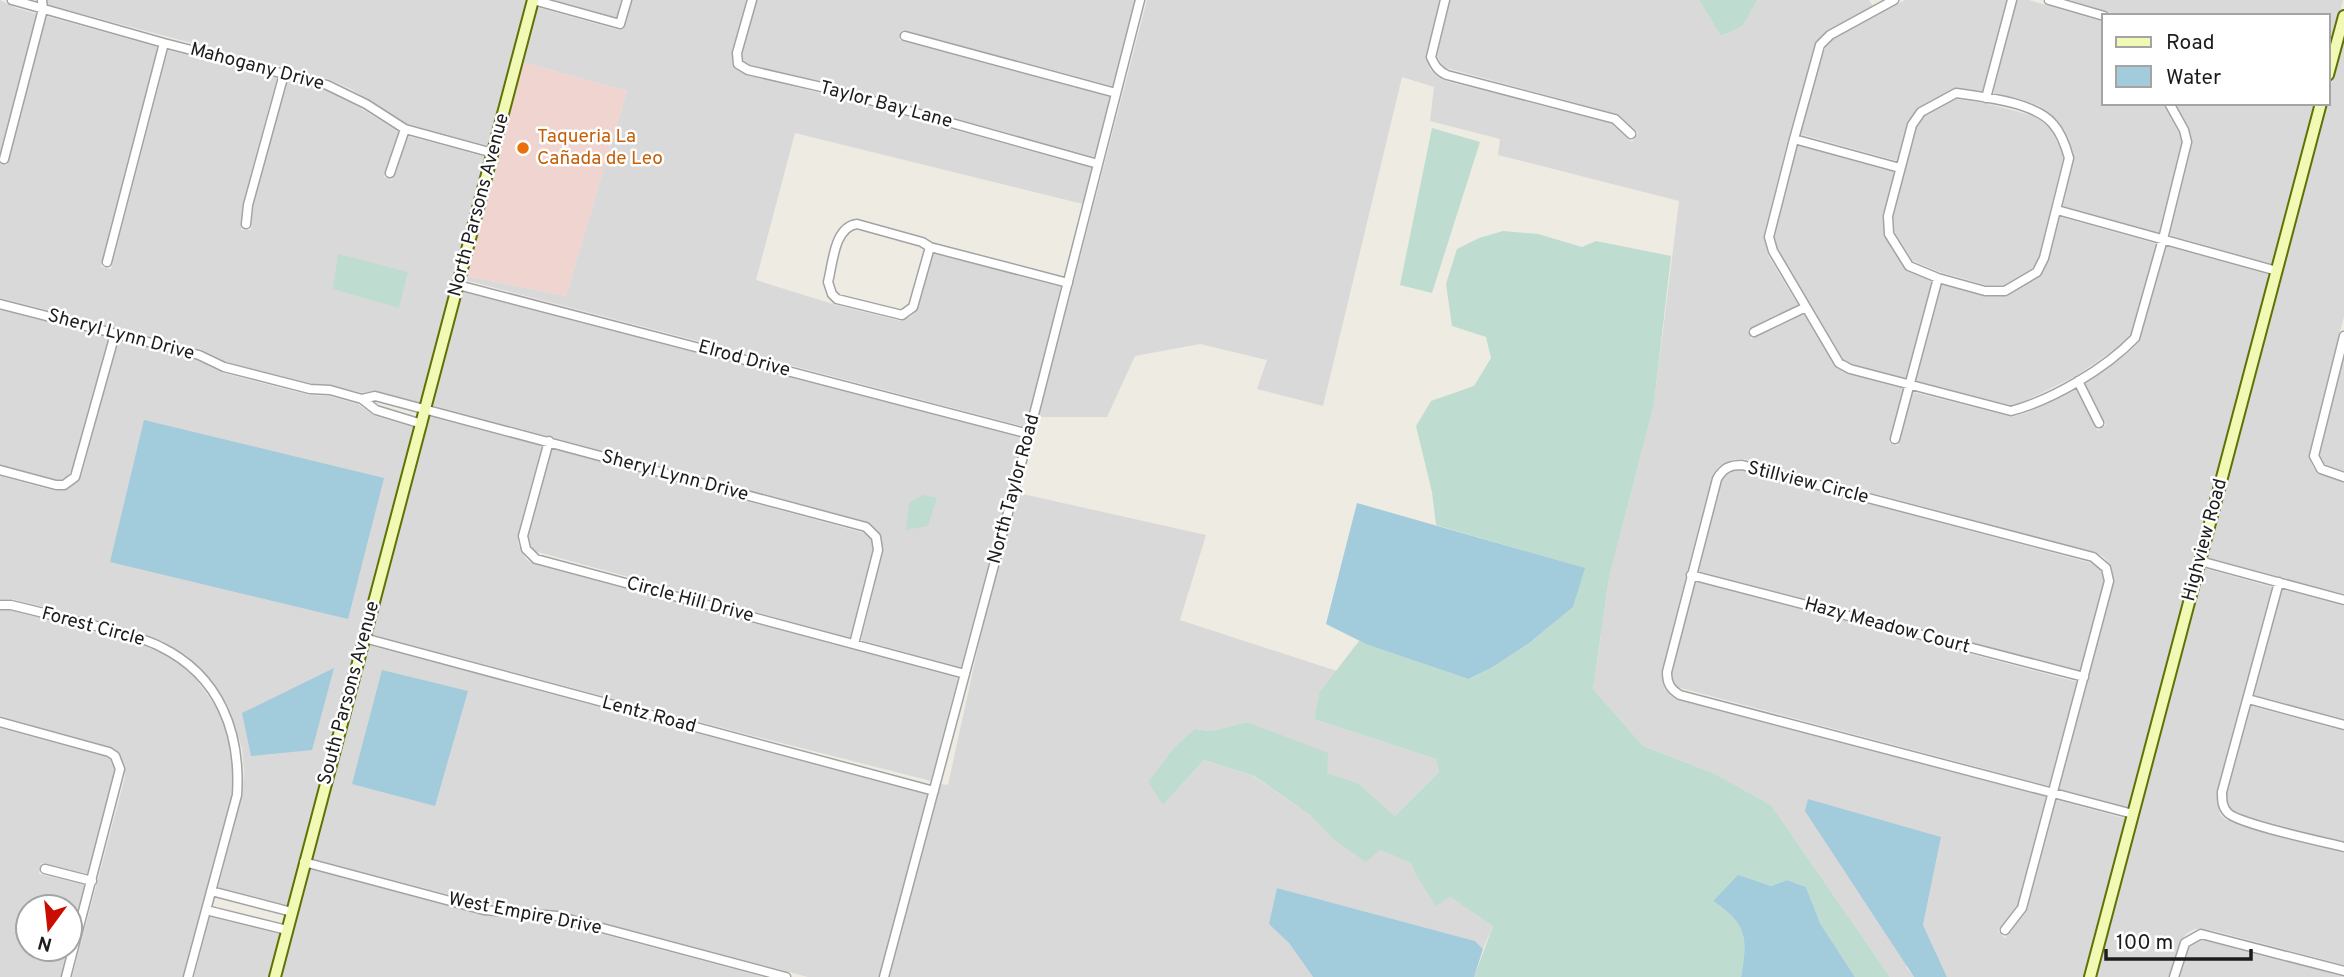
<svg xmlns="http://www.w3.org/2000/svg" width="2344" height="977" viewBox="0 0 2344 977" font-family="Overpass,sans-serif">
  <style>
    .residential { fill: #dad9d9 }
    .commercial { fill: #efd4d0 }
    .wetland { fill: #bfdcd0 }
    .water { fill: #a2cbdc }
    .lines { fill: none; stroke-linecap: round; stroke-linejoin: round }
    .street-casing { stroke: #a3a3a3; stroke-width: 11 }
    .secondary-casing { stroke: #5f7204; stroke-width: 14 }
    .street { stroke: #fff; stroke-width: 8 }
    .secondary { stroke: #f1f9b4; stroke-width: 10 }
    .food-dot { fill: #e8710a; stroke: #fff; stroke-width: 2.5 }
    .labels { text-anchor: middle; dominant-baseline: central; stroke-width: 5; stroke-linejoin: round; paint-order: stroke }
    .street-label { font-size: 19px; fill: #1c1c1c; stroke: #fff }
    .food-label { font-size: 19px; fill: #c56008; stroke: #fff; text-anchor: start }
  </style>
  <rect width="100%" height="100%" fill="#eeebe2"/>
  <path class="residential" d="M0,0L16,8L37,14L0,154Z
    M47,0H528L489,146L407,124L351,89L328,79L48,5Z
    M553,0H621L617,18Z
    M632,0H747L732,52L733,65L735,69L747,75L828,95L1092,168L1083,204L795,133L756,280L836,305L901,321L912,316L918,308L933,253L1061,287L1026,427L465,280L466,276L566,296L627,91L522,62L536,7L619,30L625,26Z
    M757,0H1135L1113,86L902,30L899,40L1110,97L1095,157L831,84L750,65L743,61L742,53Z
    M1147,0H1440L1426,56L1430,69L1436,75L1446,81L1613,124L1632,142L1638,133L1617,114L1443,67L1437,56V48L1450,0H1699L1721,36L1743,26L1757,0H1869L1873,6L1828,30L1815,44L1787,143L1764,236L1768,255L1798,305L1748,329L1751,339L1804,314L1837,368L1848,374L1904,389L1889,443L1898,446L1913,392L2012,417L2026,413L2076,389L2098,431L2106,425L2085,383L2127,354L2139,342L2166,246L2270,275L2129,808L2059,789L2114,582L2110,564L2104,557L2095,552L1744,459H1735L1718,467L1713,476L1688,568L1662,671L1664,688L1671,696L1678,700L2046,797L2018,905L1998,931L2005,938L2027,909L2056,800L2127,819L2085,977H1947L1923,925L1941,837L1906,967L1914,977H1890L1771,805L1713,773L1643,746L1593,689L1609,578L1654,404L1679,201L1498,155L1500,139L1430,121L1434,87L1402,77L1323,406L1257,389L1267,360L1200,344L1135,356L1107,417H1039L1036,427Z
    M1905,0H2007L1983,91L1954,88L1919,107L1907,124L1897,161L1800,134L1825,48L1833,39Z
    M2017,0H2029L2104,22V103H2163L2179,133L2182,142L2160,233L2063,206L2074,157L2070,144L2057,120L2038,105L1993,94Z
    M2070,0H2343L2328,56V16H2120Z
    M46,16L158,47L101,267L111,269L168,50L277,78L243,204L241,230H251L253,206L287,81L325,90L346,99L399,132L384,177L392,180L408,136L486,157L422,403L376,391L364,393L331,385L311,384L226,362L200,349L0,298V164L7,165Z
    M2344,35V316L2309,455L2312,466L2319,474L2344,482V594L2206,557L2326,103H2328V95Z
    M1956,99L1985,103L2034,116L2049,127L2061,149L2063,159L2039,256L2033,268L2004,285H1986L1940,272L1913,261L1894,231L1893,216L1916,127L1924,116Z
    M2175,103H2316L2273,264L2169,235L2192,143L2189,127Z
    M1797,145L1894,172L1883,214L1884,235L1905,269L1932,281L1906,379L1852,364L1843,359L1777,249L1774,237Z
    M2060,217L2157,244L2131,335L2121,345L2076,376L2023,402L2011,405L1916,381L1942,284L1984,296H2007L2041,275L2049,259Z
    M462,291L1023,438L961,667L861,640L883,550L880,534L870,523L432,405Z
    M0,309L109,338L73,468L67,477L63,479L57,480L0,465Z
    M118,340L197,360L223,373L309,395L329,396L358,404L375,416L416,428L288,905L218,887L242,795L244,770L242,748L228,706L202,670L186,655L164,642L141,632L12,599H0V476L55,491L64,490L78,481L82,473Z
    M2344,356V471L2324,464L2319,455Z
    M429,416L542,446L518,534V544L522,553L527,560L534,564L958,678L931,781L719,727L370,634Z
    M552,448L864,533L872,540L873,550L851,638L534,551L529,542L528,536Z
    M1735,470H1742L2091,563L2098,567L2102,571L2104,581L2080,671L1698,571L1721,481L1724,476Z
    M1018,493L1206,535L1180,620L1337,671L1319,693L1314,719L1436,759L1439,772L1395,816L1358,783L1327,773L1277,734L1247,722L1211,731L1195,729L1163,805L1204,760L1253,776L1310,815L1333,839L1380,850L1411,863L1415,874L1436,905L1450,897L1493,926L1483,949L1475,941L1277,888L1270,924L1289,943L1313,977H889L941,784L948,785L986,611Z
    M2203,568L2272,587L2218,791L2217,803L2220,814L2224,819L2242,826L2344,853V965L2215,931L2195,929L2187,933L2180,941L2169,977H2095Z
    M1695,581L2077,682L2049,786L1677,687L1673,682L1672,673Z
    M2282,589L2344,606V719L2254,695Z
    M10,610L137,643L159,652L180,664L195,678L220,712L232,750L233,771L232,794L183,977H72L125,777V766L119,753L110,747L0,716V611Z
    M368,645L928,795L879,977H808L558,911L485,904L310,858Z
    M2251,706L2344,731V842L2245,816L2230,808L2227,801V793Z
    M0,728L107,757L111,760L115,770L89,874L41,863L39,874L86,885L70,944V907H28V949H69L61,977H0Z
    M308,868L483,915L556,922L764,977H280Z
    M210,916L281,934L270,977H194Z
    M2201,940L2212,941L2344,977H2179L2189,947Z"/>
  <path class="commercial" d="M522,62L627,91L566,296L466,276Z"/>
  <path class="wetland" d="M1699,0H1757L1743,26L1721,36Z
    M1432,128L1480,142L1432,293L1400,285Z
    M1503,231L1538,234L1582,247L1596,241L1671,256L1654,404L1609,578L1593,689L1643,746L1713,773L1771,805L1890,977H1855L1820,923L1806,887L1787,880L1771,886L1738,876L1713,901C1747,924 1748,937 1741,977H1474L1493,926L1450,897L1436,906L1415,874L1411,863L1380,850L1366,862L1333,839L1310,815L1254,776L1204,760L1163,805L1148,782L1174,748L1195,729L1211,731L1247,722L1328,753L1327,773L1358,783L1395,816L1439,772L1436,759L1314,719L1319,693L1359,641L1470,679L1491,668L1528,644L1573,607L1584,568L1436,525L1432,492L1416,426L1431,401L1474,386L1491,358L1486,337L1452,326L1446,284L1457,249L1479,238Z
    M338,254L408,272L399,308L333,289Z
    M923,495L937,498L928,526L906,530L909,503Z"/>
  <path class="water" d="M144,420L384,478L348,619L110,562Z
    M1357,503L1585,568L1573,607L1528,644L1491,668L1469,679L1366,644L1326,624Z
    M334,668L312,750L251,756L242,713Z
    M382,670L468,691L435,806L352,784Z
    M1808,799L1941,837L1923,925L1947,977H1914L1805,811Z
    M1738,875L1771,886L1787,880L1806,887L1820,923L1855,977H1741C1748,937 1747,924 1713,901Z
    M1277,888L1475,941L1483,949L1474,977H1313L1289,943L1269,924Z"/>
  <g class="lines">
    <defs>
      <path id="street" d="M12,0L164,43L327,85L366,104L405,129L493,153
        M533,0L620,24L627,0
        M752,0L737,53L738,64L748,70L830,89L1098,164
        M1445,0L1431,57C1435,66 1438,71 1447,75L1615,119L1631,134
        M1894,0L1830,35L1820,45L1794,139L1769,237L1773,251L1839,363L1850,369L2011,411C2052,400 2105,369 2135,338L2163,239L2187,142L2184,130L2169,103
        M2049,0L2104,16
        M905,36L1116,93
        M1956,93C1983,97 2035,102 2053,124C2061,133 2066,147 2069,158L2044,258L2037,272L2005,291H1985L1938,278L1909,266L1889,234L1888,216L1912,125L1921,112Z
        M1986,98L2012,0
        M1794,139L1900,168
        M4,159L43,9L42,0
        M390,173L405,129
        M2057,210L2277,271
        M246,224L248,205L284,74
        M930,247L913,307L902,315L837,299L832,294L828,282C833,263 834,227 857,224L922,242L930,247L1068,283
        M107,262L164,43
        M458,285L1029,434
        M0,304L199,355L224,367L310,389L330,390L362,399L376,410L422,424
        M1754,332L1806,307
        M2344,336L2314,456L2321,469L2344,477
        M2078,381L2099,423
        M362,399L375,396L866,527L876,537L878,550L854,644
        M1895,439L1938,278
        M549,441L523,536L526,549L536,559L965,674
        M0,470L56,485H64L75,477L115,334
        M2200,561L2344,600
        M1691,575L2084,677
        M2279,582L2222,792C2222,800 2222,807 2228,813C2239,824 2324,842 2344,847
        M0,605H11C41,612 70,620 100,627C121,633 142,637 161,647C220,676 241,733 237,795L188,977
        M364,638L934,791
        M2248,699L2344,725
        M0,722L109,752L115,756L120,769L66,977
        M304,862L484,910L557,916L786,977
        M45,869L92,881
        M211,891L292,912
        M206,910L287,930
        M2005,930L2022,908L2109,581L2106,568L2093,557L1742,465C1730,465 1723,468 1717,479L1667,672C1667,683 1670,689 1680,695L2133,814
        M884,977L1029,434L1140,0
        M2174,977L2185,943L2201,934L2344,971"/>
      <path id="secondary" d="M2328,75L2344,16
        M275,977L533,0
        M2090,977L2321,103"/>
    </defs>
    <use href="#street" class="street-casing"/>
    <use href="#secondary" class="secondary-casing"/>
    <use href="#street" class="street"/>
    <use href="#secondary" class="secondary"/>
  </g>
  <circle class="food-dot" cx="523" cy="148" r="7"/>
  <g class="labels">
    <g class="street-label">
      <text transform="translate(257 67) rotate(15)">Mahogany Drive</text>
      <text transform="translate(886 105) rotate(15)">Taylor Bay Lane</text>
      <text transform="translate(479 205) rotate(-75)">North Parsons Avenue</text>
      <text transform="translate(121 335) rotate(15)">Sheryl Lynn Drive</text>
      <text transform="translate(744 359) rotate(15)">Elrod Drive</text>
      <text transform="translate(675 476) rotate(15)">Sheryl Lynn Drive</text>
      <text transform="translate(1808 483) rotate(14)">Stillview Circle</text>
      <text transform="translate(1014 489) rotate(-75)">North Taylor Road</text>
      <text transform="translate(2205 540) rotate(-75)">Highview Road</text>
      <text transform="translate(690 600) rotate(15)">Circle Hill Drive</text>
      <text transform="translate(1887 626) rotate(15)">Hazy Meadow Court</text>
      <text transform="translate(93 627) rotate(15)">Forest Circle</text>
      <text transform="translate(349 693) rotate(-75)">South Parsons Avenue</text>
      <text transform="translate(649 715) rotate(15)">Lentz Road</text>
      <text transform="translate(525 914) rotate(11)">West Empire Drive</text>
    </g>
    <g class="food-label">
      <text x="537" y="137">Taqueria La<tspan x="537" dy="22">Cañada de Leo</tspan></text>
    </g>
  </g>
  <rect x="2102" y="14" width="228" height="91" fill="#ffffff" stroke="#a4a4a4" stroke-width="2"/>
  <rect x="2116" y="37" width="35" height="10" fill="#f1f9b4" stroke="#a4a4a4" stroke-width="2"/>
  <text x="2166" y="49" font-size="21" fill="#1c1c1c">Road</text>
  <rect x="2116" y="66" width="35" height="21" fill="#a2cbdc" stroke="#a4a4a4" stroke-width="2"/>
  <text x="2166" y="84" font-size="21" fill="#1c1c1c">Water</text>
  <g transform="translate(49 928) rotate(195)"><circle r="33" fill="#ffffff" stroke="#a4a4a4" stroke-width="2"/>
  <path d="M0-5L12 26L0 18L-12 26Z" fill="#c90d00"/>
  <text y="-10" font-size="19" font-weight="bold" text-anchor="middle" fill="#1c1c1c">N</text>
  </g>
  <path d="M2106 949v10h145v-10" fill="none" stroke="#1c1c1c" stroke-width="3.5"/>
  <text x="2116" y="949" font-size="21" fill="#1c1c1c" stroke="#ffffff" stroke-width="5" paint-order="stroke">100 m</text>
</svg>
